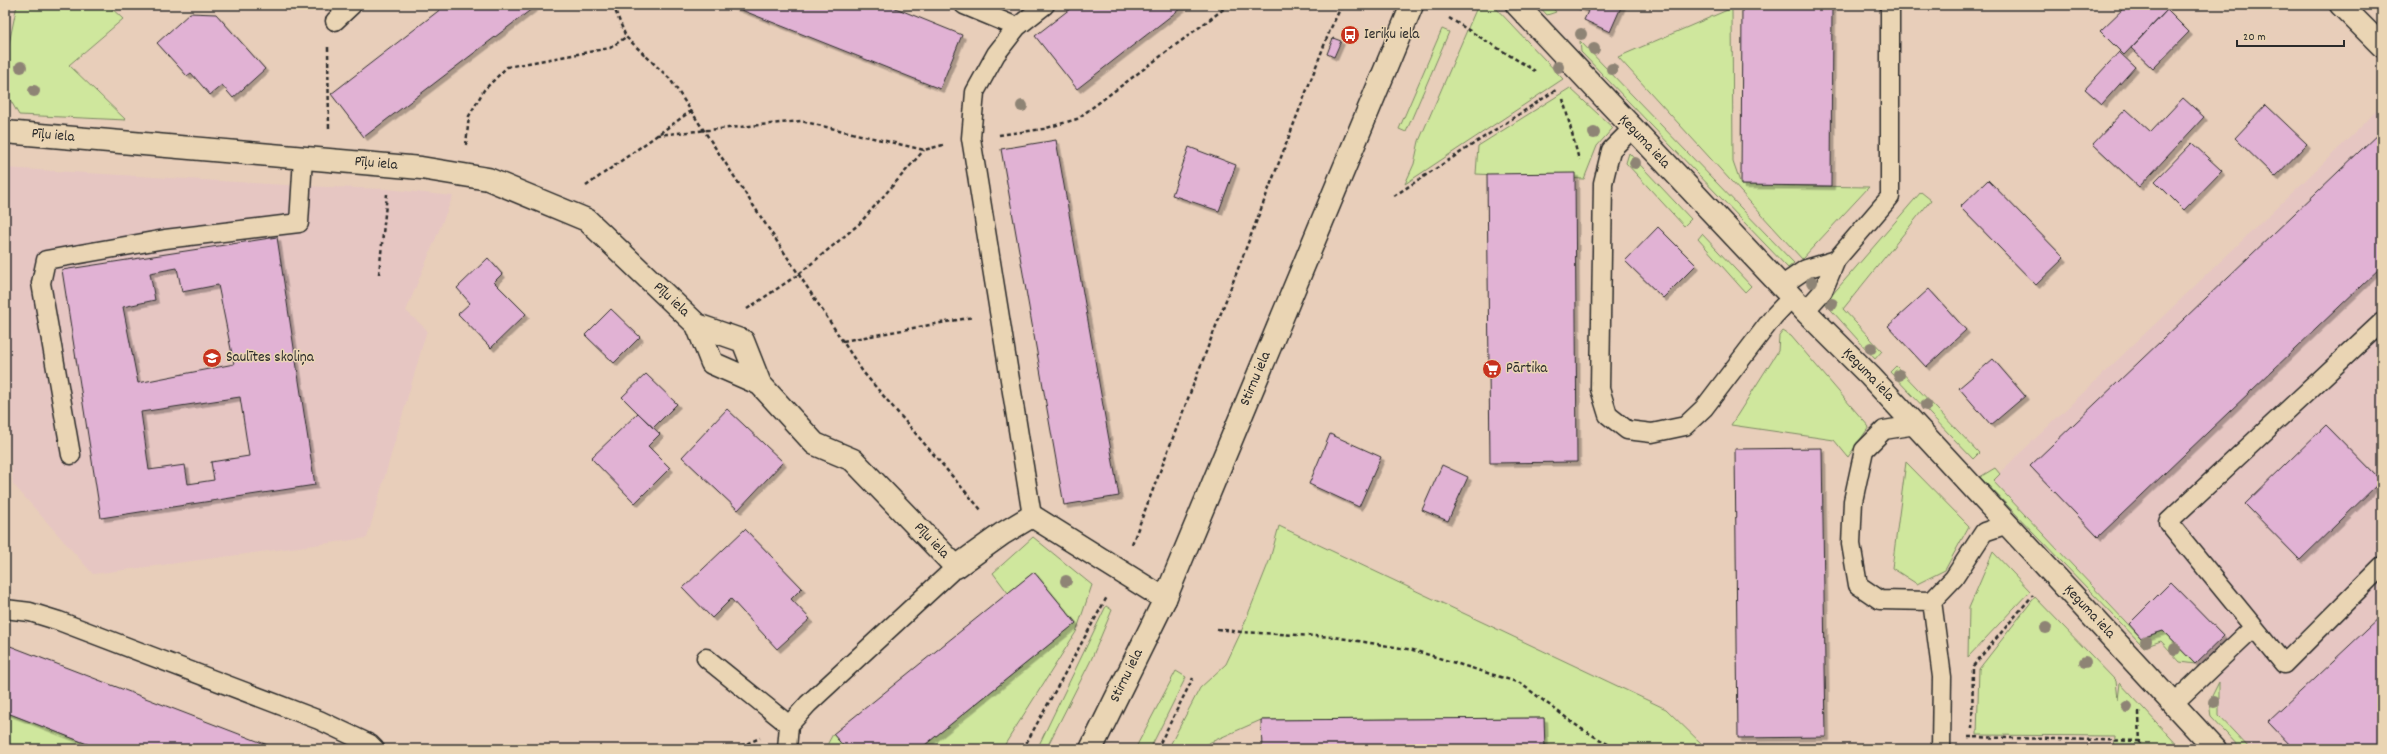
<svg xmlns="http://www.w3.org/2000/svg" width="2387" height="754" viewBox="0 0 2387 754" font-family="Dekko,sans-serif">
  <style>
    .built { fill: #e6c6c2 }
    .green { fill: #cfe79d; stroke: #7d8964 }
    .building { fill: #e1b2d4; stroke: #2b2b2b; fill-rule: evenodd; filter: url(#shadow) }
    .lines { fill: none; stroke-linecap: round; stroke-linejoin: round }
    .service-casing { stroke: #2b2b2b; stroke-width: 21 }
    .minor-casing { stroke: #2b2b2b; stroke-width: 25 }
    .tertiary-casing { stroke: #2b2b2b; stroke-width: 25 }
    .path { stroke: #2b2b2b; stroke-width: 2.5; stroke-dasharray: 4 3; stroke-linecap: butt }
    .service { stroke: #ead5b4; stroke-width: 18 }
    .minor { stroke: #ead5b4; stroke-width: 22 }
    .tertiary { stroke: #ead5b4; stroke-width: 22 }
    .tree { fill: #8e8475 }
    .labels { text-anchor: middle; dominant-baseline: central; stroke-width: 3; stroke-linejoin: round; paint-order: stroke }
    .poi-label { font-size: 15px; fill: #2b2b2b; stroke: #ead5b4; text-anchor: start }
    .street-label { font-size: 15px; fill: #2b2b2b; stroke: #ead5b4 }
  </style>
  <defs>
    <filter id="shadow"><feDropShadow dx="3.5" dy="3.5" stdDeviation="0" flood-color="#0004"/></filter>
  </defs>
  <rect width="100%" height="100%" fill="#e8ceba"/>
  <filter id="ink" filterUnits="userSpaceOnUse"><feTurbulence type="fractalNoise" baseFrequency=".025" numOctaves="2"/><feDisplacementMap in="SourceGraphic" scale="8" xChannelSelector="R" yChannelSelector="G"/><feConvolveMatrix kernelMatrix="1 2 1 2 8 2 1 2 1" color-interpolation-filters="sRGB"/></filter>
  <g filter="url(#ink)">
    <path class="built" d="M2382,104V749H2250L2219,716L2220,685L2212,670L2195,664L2163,631L2141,638L1992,480L2365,123Z
      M5,168L301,186L387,189L453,196L406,311L427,330L367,538L93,574L13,484L5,385Z"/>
    <path class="green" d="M17,5H108L123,19L69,65L126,120L19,115L5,91V63Z
      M1478,5H1493L1563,79L1405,184L1414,164L1419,141Z
      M1538,5H1550L1556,12L1547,15Z
      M1732,8L1733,162L1741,185L1869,187L1802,259L1618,57Z
      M1442,29L1449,32L1406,132L1399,129Z
      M1580,41L1794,263L1788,268L1581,52Z
      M1570,88L1613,128L1597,146L1584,179L1476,174L1478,146Z
      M1629,153L1691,219L1684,226L1626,163Z
      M1921,192L1931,200L1843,309L1882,351L1875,359L1825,303Z
      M1702,234L1751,286L1745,292L1698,239Z
      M1783,331L1791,336L1869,427L1848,457L1834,440L1731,425L1778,351L1779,336Z
      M1896,366L1979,453L1973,459L1890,372Z
      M1906,462L1969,526L1945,570L1917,584L1892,568Z
      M1995,468L2000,474L1993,481L2141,638L2163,631L2195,664L2180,662L2161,641L2144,647L1980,477Z
      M1279,526L1666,709L1707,749H1545L1544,718L1261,720L1204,745L1202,749H1168L1200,688L1226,664L1241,632L1270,559Z
      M1033,537L1092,585L1076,632L1002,749H920L1076,623L1034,572L1008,593L993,573Z
      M1993,552L2030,591L1968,657L1969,608Z
      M2035,597L2116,681L2118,700L2120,683L2181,749H2114L2115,736L1977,735L1979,669Z
      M1106,606L1112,610L1091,660L1046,749H1037Z
      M1176,671L1186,677L1150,749H1135Z
      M2219,682V716L2250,749H2241L2211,717L2209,702Z
      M5,712L100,749H5Z
      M833,734L846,749H827V745Z"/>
    <path class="building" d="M446,5H537L364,137L331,94Z
      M729,5H888L962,35L940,89Z
      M1075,5H1185L1077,89L1035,36Z
      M1574,5H1622L1610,32L1584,20L1588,11Z
      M1742,5H1832L1831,186L1741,185Z
      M2127,5H2161L2167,10L2124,55L2100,31Z
      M2167,10L2189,32L2153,69L2131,48Z
      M190,13L216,14L265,69L233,98L222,85L210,95L191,73L187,76L157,43Z
      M1333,38L1341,41L1334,57L1327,54Z
      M2119,52L2135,67L2102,104L2085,89Z
      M2183,98L2204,117L2139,187L2093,144L2126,109L2151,132Z
      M2266,105L2307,144L2275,177L2235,138Z
      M2382,130V266L2098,537L2030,466Z
      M1056,140L1119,496L1064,505L1001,149Z
      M2192,143L2222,171L2184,210L2155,181Z
      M1189,147L1236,165L1219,211L1172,195Z
      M1575,173L1577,462L1490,463L1487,174Z
      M1988,180L2064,258L2036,285L1960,207Z
      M1658,227L1696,265L1663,298L1625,261Z
      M277,237L315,485L101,518L62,270ZM177,268L182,292L218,285L234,364L138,383L123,307L155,300L150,273ZM240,397L249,456L211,462L214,480L188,484L185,465L149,470L141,412Z
      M488,258L502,274L494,282L526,314L491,348L458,314L470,303L457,288Z
      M1929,289L1966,330L1926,367L1888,326Z
      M611,309L640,337L614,363L585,335Z
      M1993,359L2025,396L1991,425L1959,388Z
      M646,374L677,404L653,428L622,397Z
      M727,409L783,462L738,510L682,457Z
      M638,413L660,434L648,446L670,468L635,503L591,458Z
      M2326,425L2381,481L2300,560L2245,504Z
      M1330,434L1381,457L1359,507L1309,484Z
      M1822,448L1826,737L1738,738L1735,449Z
      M1442,465L1468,477L1448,521L1422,510Z
      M745,529L802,588L791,599L810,619L777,649L731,599L712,618L683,588Z
      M1034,572L1076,623L920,749H846L833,734Z
      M2171,582L2224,636L2195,664L2163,631L2141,638L2129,624Z
      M2382,615V749H2294L2268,722Z
      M5,644L278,749H100L5,712Z
      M1544,718L1545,749H1262L1261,720Z
      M2102,746V749H2015V747Z"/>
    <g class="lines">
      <defs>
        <path id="service" d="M964,5L1017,27L996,54L975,92L971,138L1032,516
          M335,21L352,5
          M1017,27L1045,5
          M1632,129L1611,150L1603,183L1600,389L1608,415L1627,430L1652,433L1685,426L1704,408L1774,316L1792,297
          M1781,286L1806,269L1836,260
          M1805,311L1823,291L1836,260L1890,197V5
          M2382,322L2168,522L2284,664L2382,566
          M1916,425L1884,430L1864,450L1853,501L1851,544L1858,585L1880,600L1932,601L1954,578L1984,532L2008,524
          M71,455L41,283L46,260L165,239L299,223L303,158
          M1932,601L1942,677L1941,749
          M5,609L30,612L59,621L319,720L370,744L375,749
          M706,658L789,725
          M2174,703L2253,628
          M787,749L789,725L808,704L956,567"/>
        <path id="minor" d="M1517,5L1805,311L1870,376L2215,749
          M2341,5L2382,46
          M5,132L421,168L488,179L587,220L697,325L743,341L760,384L815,444L853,460L956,567L1002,534L1032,516L1165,599
          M697,325L712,363L760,384"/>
        <path id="tertiary" d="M1091,749L1165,599L1412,5"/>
      </defs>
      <use href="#service" class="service-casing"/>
      <use href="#minor" class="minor-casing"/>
      <use href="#tertiary" class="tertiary-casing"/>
      <path class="path" d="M613,5L626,37L670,79L863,372L982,511
        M1449,18L1535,71
        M328,47L329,130
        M1563,99L1579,160
        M657,135L801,121L924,150L943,145
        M999,135L1043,129L1077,119L1229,5
        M466,145L469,116L484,90L507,67L610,48L626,37
        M586,186L691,111
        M1394,196L1556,90
        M379,274L387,194
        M747,309L799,274L859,224L924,150
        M843,341L973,317
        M1132,544L1330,30L1342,5
        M1217,629L1241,632L1334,637L1413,650L1520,683L1580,728L1616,749
        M2139,712L2140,749
        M1972,729L1973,666L2033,595
        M1968,737L2140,741
        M734,749L760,738
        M1023,749L1107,597
        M1157,749L1193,678"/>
      <use href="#service" class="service"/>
      <use href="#minor" class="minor"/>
      <use href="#tertiary" class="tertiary"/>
    </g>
    <g class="tree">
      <circle cx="1581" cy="34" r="6"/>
      <circle cx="1594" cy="49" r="6"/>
      <circle cx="21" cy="67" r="6"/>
      <circle cx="1558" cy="67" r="6"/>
      <circle cx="1612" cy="69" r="6"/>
      <circle cx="34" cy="91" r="6"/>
      <circle cx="1022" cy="106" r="6"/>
      <circle cx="1594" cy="133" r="6"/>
      <circle cx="1635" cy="163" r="6"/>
      <circle cx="1812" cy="282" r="6"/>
      <circle cx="1832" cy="304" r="6"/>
      <circle cx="1871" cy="348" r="6"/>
      <circle cx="1899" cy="375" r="6"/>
      <circle cx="1926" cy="405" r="6"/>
      <circle cx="1066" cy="581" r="6"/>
      <circle cx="2046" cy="628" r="6"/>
      <circle cx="2146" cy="641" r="6"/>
      <circle cx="2175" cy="649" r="6"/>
      <circle cx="2085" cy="662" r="6"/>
      <circle cx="2214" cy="702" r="6"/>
      <circle cx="2127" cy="707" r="6"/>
    </g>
  </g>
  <defs>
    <symbol id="bus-disc" viewBox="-11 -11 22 22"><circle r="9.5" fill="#c8321e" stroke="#ead5b4"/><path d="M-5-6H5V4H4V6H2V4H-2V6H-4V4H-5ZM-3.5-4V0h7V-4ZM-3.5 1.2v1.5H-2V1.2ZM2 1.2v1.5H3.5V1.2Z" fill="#fff"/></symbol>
    <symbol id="school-disc" viewBox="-11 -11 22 22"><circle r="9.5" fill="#c8321e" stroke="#ead5b4"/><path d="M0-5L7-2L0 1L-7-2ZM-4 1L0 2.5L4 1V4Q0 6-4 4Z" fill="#fff"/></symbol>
    <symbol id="supermarket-disc" viewBox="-11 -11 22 22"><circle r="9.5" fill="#c8321e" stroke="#ead5b4"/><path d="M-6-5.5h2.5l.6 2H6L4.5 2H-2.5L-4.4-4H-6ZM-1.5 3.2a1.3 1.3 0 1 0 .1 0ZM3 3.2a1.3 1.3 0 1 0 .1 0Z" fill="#fff"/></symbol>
  </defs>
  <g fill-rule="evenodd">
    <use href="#bus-disc" x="1339" y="24" width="22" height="22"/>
    <use href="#school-disc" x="201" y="347" width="22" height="22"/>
    <use href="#supermarket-disc" x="1481" y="358" width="22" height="22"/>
  </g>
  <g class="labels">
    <g class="poi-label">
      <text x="1364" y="35">Ieriķu iela</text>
      <text x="226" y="358">Saulītes skoliņa</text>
      <text x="1506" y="369">Pārtika</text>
    </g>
    <g class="street-label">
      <text transform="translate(53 136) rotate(5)">Pīļu iela</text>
      <text transform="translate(1644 142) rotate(47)">Ķeguma iela</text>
      <text transform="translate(376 164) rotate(5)">Pīļu iela</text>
      <text transform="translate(671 300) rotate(43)">Pīļu iela</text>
      <text transform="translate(1868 375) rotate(46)">Ķeguma iela</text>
      <text transform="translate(1256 379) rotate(-67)">Stirnu iela</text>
      <text transform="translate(931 541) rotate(46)">Pīļu iela</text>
      <text transform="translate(2089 612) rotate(47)">Ķeguma iela</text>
      <text transform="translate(1127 676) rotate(-64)">Stirnu iela</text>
    </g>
  </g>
  <rect width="2387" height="754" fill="none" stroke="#ead5b4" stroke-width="20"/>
  <rect x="10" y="10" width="2367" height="734" fill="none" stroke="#2b2b2b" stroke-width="1.5" filter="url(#ink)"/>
  <path d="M2237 40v6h107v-6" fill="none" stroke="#2b2b2b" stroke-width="2"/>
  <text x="2243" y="40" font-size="12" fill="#2b2b2b" stroke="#ead5b4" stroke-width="3" paint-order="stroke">20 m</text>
</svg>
